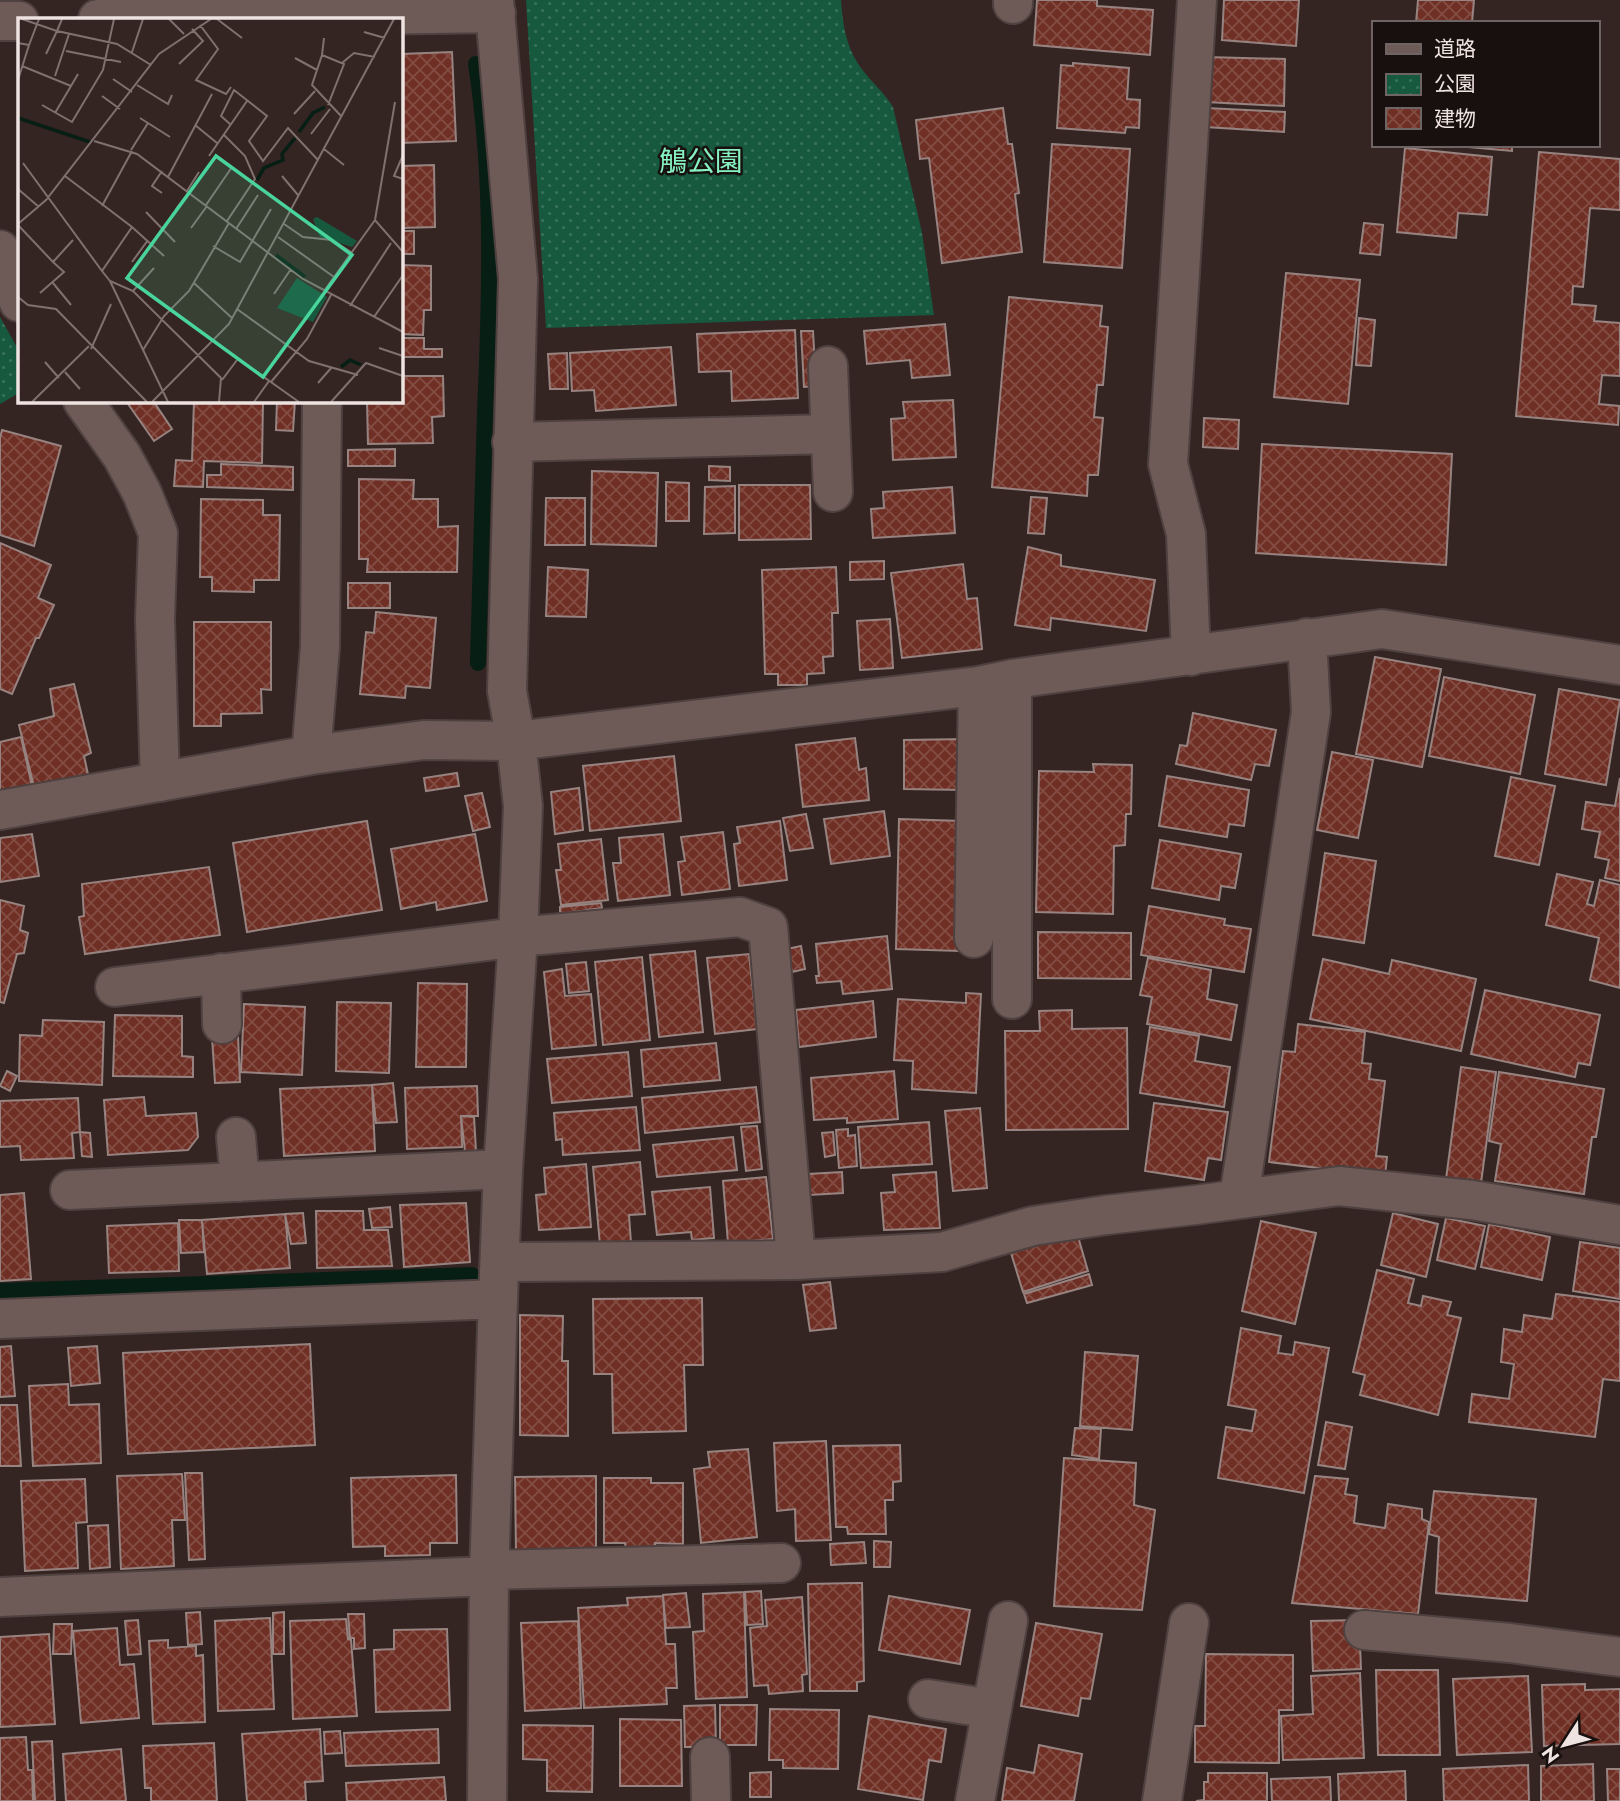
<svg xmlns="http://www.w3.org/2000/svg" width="1620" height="1801" viewBox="0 0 1620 1801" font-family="Jost,'Noto Sans JP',sans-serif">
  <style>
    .park { fill: url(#park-dots) }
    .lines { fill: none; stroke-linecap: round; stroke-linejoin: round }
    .stream { stroke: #061e14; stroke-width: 16 }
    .building { fill: url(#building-cross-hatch); stroke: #978380; stroke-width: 2 }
    .minor-casing { stroke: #4e413f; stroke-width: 42 }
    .minor { stroke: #6e5b57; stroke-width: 38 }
    .labels { text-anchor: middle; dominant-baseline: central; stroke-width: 5; stroke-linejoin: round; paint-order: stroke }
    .park-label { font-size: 28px; fill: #86f2c1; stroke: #18100f }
    .inset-river { fill: none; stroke: #061e14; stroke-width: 3.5 }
    .inset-road { fill: none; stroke: #7f716e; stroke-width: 2 }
    .view { fill: #49d49c; fill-opacity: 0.15; stroke: #49d49c; stroke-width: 3.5 }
    .inset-edge { fill: none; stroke: #eee3e1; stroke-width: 3.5 }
  </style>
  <defs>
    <pattern id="park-dots" width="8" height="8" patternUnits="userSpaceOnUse" patternTransform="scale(1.75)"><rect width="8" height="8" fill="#16593f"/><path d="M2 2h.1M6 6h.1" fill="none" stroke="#38715a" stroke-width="1.8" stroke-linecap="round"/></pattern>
    <pattern id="building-cross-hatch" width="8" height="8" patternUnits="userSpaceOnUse" patternTransform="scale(1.75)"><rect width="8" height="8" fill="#6f2f25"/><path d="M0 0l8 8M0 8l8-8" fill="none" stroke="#844d44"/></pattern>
  </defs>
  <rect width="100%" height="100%" fill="#352522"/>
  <path class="park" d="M526,0H841C843,26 846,47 861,68C872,83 883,91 893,107L922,233L934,315L546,328Z
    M0,317L19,351V393L0,404Z"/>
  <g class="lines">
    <path class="stream" d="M476,64C494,180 490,297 485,413C482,496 480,579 478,663
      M0,1291L472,1275"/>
  </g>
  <path class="building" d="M1037,0H1097V6L1153,10L1150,55L1034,45Z
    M1224,0H1299L1296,46L1222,40Z
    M1418,0H1474L1472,23H1416Z
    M452,52L456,141L401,143V54Z
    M1206,57L1285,59L1284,106L1206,102Z
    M1073,63L1129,68L1127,99L1140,100L1139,128L1126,127L1125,133L1057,128L1061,65L1073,66Z
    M1003,108L1008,144H1012L1019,193L1015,194L1022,252L942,263L929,158L920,159L916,120Z
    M1206,108L1285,112L1284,132L1206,127Z
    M1052,144L1130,149L1122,268L1044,262Z
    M1445,145H1512V151Z
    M1405,148L1492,157L1487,215L1458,213L1456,238L1397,232Z
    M1539,152L1620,159V210L1590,208L1583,287L1573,286L1572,304L1596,306L1594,321L1620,323V376L1602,375L1599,404L1619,406L1618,425L1516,416Z
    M434,165L435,227L401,228V166Z
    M1364,223L1383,225L1380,255L1360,253Z
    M401,231H414V254H401Z
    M401,265L431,266V310H424L423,335L401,334Z
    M1286,273L1360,280L1348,404L1274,397Z
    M1009,297L1102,306L1100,326L1108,327L1103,385H1097L1094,417L1103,418L1098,475H1088L1087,496L992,487Z
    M1359,318L1375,320L1371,366L1356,365Z
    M945,324L950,375L912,378L910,360L867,364L864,331Z
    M795,330L798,398L732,401L731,371L699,372L697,334Z
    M801,331H813L816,386L804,387Z
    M401,338H424V349H442V357H401Z
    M671,347L676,405L596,411L594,390L572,391L570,353Z
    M567,353L568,389H550L548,354Z
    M401,376H443L444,416L432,417L433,443L368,444L367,401H401Z
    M953,400L956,457L893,460L891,419L905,418L903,402Z
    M126,401H157L154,402L172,429L154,441Z
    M194,401H263L262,463L204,461L203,487L174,486L176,460L192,461Z
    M277,401H295L293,431L276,430Z
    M1204,418L1239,420L1238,449L1203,447Z
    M2,430L61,446L34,546L0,535V438Z
    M1262,444L1452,454L1446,565L1256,553Z
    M395,449V466H348V450Z
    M221,464L293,467V490L207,487V475H221Z
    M709,466L730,467V481L709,480Z
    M592,471L658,473L656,546L591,544Z
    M359,479L414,480L413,499H438V527L458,526L457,572H367L368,559H359Z
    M666,482L689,483V521H666Z
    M739,485H810L811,539L739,540Z
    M735,486V533L704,534L705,487Z
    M952,487L955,533L873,538L871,509L884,508L883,492Z
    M1031,497L1047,498L1044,534L1028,533Z
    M546,498H585V545H545Z
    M201,499L263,500V515H280L279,580H254V592L212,591V577H200Z
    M0,543L51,565L38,598L54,605L39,638H36L12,694L0,689Z
    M1028,547L1061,555V566L1155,580L1146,631L1051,618L1050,630L1015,625Z
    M884,561V579L850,580V562Z
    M963,564L967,599L977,598L982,649L902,658L891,573Z
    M548,567L588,570L586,617L546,616Z
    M836,567L838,613H832L833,656L823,657L824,673L807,674V685H778V674H765L762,570Z
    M348,583H390V608H348Z
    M376,612L436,618L430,688L406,686L405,698L360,694L366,632L374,633Z
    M890,619L893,668L860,670L857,621Z
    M194,622H271V690L261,689L262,713L221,714V726H194Z
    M1375,657L1441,669L1422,767L1356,754Z
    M1444,677L1535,695L1520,774L1429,756Z
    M74,684L91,753L84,756L89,779L35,791L19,725L54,716L50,689Z
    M1559,689L1620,700L1606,785L1545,774Z
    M1193,713L1276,730L1269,766L1255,764L1251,780L1176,764L1180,745L1187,746Z
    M21,737L32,786L0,796V742Z
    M855,738L859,770L866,768L869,800L803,807L796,745Z
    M966,739L965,790L904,789V740Z
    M1332,752L1373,760L1358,838L1317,830Z
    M674,756L681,821L590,831L583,766Z
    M1093,764L1132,765L1131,814H1126L1125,845L1114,846L1113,914L1036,912L1039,771L1094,772Z
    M457,773L459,786L426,791L424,778Z
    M1167,776L1249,790L1244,826L1229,824L1227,837L1159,826Z
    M1511,777L1555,786L1539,865L1495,856Z
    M1620,778V881L1605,878L1609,860L1595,857L1600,832L1582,829L1586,802L1615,806Z
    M579,788L583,830L555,834L551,792Z
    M482,793L490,827L473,831L465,796Z
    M884,811L890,856L831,864L824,819Z
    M806,814L813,848L790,851L783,818Z
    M899,819L962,821L960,951L896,949Z
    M367,821L382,910L247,932L233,843Z
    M780,821L787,880L739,886L734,844L740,843L737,827Z
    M723,832L730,889L682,895L678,862L685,861L681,837Z
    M32,834L39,876L0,882V838Z
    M475,834L487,901L437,910L436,902L401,909L391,849Z
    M663,834L670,895L618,901L613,863H621L619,838Z
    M601,839L608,900L561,905L556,870H561L558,844Z
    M1160,840L1241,854L1235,888L1221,886L1219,900L1152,888Z
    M1325,853L1376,861L1364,943L1313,935Z
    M209,867L220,935L85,954L79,917L84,916L82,884Z
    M1557,874L1593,882L1587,904L1594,906L1600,880L1620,885V988L1590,980L1599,938L1546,925Z
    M0,900L24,906L20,930L28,933L24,953L17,954L4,1003L0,1002Z
    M601,903L602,908L560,914V907Z
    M1149,906L1225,919L1224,925L1251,929L1244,972L1141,955Z
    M1038,932L1131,933V979L1038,978Z
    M887,936L892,989L843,994L841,981L817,983L816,976H819L816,944Z
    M801,946L805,969L792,972L787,949Z
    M695,951L703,1032L659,1037L650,955Z
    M749,954L757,1029L715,1034L707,958Z
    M642,957L650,1040L603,1045L595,962Z
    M1148,958L1211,970L1207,999L1237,1005L1231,1040L1147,1024L1152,997L1140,995Z
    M1323,959L1389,974L1392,960L1476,979L1461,1051L1310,1019Z
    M586,962L589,991L569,993L566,964Z
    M562,969L565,996L591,994L596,1045L552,1049L544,972Z
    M418,983L467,984L466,1067H416Z
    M1485,990L1600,1015L1590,1065L1578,1063L1575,1077L1471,1054Z
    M966,993L981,994L976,1093L912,1089L913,1061L894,1060L898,999L966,1003Z
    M873,1001L876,1037L799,1047L796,1010Z
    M337,1002L391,1003L389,1073L336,1071Z
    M244,1004L305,1007L302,1075L241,1072Z
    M1072,1010V1029L1127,1028L1128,1129L1006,1130L1005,1031H1040L1039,1011Z
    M115,1015L182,1016V1056L193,1057V1077L113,1076Z
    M43,1020L104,1022L102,1085L19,1081L20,1035L42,1036Z
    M1298,1024L1365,1032L1362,1063L1371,1064L1369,1079L1385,1081L1376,1156L1387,1157L1385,1176L1269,1162L1283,1051L1295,1052Z
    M1150,1027L1199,1036L1195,1061L1230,1067L1224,1107L1140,1093Z
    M238,1036L240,1082L215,1083L212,1037Z
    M716,1043L720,1080L644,1087L641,1050Z
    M628,1052L632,1096L552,1103L547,1059Z
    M1461,1067L1496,1072L1481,1183L1446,1179Z
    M7,1071L17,1076L10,1091L0,1086Z
    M894,1071L898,1119L847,1123V1118L814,1120L811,1078Z
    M1499,1072L1604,1089L1596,1137H1592L1584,1194L1495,1181L1501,1144L1489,1141Z
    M393,1083L397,1122L376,1123L372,1085Z
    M372,1085L375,1151L284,1156L280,1089Z
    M477,1086L478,1116H461L462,1147L407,1149L405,1088Z
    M756,1087L760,1122L645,1133L642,1098Z
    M144,1097L146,1116L196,1113L198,1137L188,1150L108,1155L104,1100Z
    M78,1098L80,1132L72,1133L74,1158L21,1160L20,1146L0,1147V1101Z
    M1154,1103L1228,1112L1221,1160L1208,1158L1204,1180L1145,1171Z
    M636,1107L640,1150L563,1155L562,1139L556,1140L554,1113Z
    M980,1108L987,1188L953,1191L945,1111Z
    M461,1116L474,1117L476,1151H465Z
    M929,1122L932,1164L861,1168L858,1127Z
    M757,1126L762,1169L746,1171L741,1127Z
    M848,1129V1136L855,1135L857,1166L839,1168L836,1130Z
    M80,1132L90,1133L92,1157L82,1156Z
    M833,1132L835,1155L825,1157L822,1133Z
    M733,1137L737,1170L657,1177L653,1145Z
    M640,1162L645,1214L629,1215L631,1243L600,1245L593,1167Z
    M586,1164L591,1227L539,1230L536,1195L546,1194L544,1168Z
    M842,1172L843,1193L809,1195L808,1174Z
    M936,1172L940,1228L884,1230L881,1193L895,1192L893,1175Z
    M766,1177L773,1239L728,1243L723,1181Z
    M710,1187L714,1238L692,1240L691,1232L657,1235L652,1192Z
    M24,1193L31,1279L0,1281V1195Z
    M466,1203L470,1262L404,1267L400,1205Z
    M390,1207L392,1227L372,1228L369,1209Z
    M316,1211H363L364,1230H388L392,1266L317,1268Z
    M303,1213L306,1243L291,1244L285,1214Z
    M1393,1213L1438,1224L1426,1277L1381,1265Z
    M285,1214L290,1268L207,1274L202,1220Z
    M1446,1218L1485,1226L1475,1269L1437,1260Z
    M179,1220H202L204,1252L181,1253Z
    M1261,1221L1316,1233L1295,1324L1242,1311Z
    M178,1223L179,1271L109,1273L107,1226Z
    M1489,1224L1550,1237L1542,1280L1481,1267Z
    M1077,1233L1088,1271L1023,1292L1011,1253Z
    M1580,1242L1620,1248V1299L1573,1291Z
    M1377,1270L1414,1279L1408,1303L1421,1306L1423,1296L1451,1302L1447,1315L1461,1318L1438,1415L1360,1395L1365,1375L1353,1372Z
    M1089,1274L1092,1285L1027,1303L1024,1294Z
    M830,1282L836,1328L810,1331L803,1285Z
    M1556,1294L1620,1302V1381L1603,1379L1595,1437L1469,1422L1472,1394L1509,1399L1514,1364L1501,1362L1504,1329L1522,1332L1524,1315L1552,1319Z
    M702,1298L703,1365H684L686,1431L613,1433L612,1374H594L593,1299Z
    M520,1315L563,1316L562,1361H568V1436L520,1435Z
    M1241,1328L1281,1336L1278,1353L1293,1355L1295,1342L1329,1348L1304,1493L1218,1478L1226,1427L1252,1431L1256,1410L1228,1405Z
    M310,1344L315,1445L128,1454L123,1353Z
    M11,1346L15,1396L0,1397V1347Z
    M97,1346L100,1383L71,1386L68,1348Z
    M1085,1352L1138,1356L1132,1430L1080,1426Z
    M68,1384L69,1405L99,1404L101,1463L33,1466L29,1386Z
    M0,1405H17L21,1466H0Z
    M1326,1422L1352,1427L1345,1469L1318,1465Z
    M1075,1428L1101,1429L1099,1459L1072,1455Z
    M826,1441L831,1540L796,1541L795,1509L777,1511L774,1443Z
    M900,1445L901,1481L893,1482V1500H885L886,1534H848L847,1527H836L833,1446Z
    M748,1449L757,1537L701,1543L694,1469L710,1467L708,1452Z
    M1064,1458L1136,1463L1134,1505L1155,1510L1142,1610L1054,1606Z
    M185,1473H202L205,1559L189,1560Z
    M182,1474L185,1520H172L174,1566L121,1569L117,1476Z
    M456,1475L457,1543H430V1555L385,1556V1546L353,1547L351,1478Z
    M596,1476V1551L516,1552L515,1477Z
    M1315,1476L1348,1479L1345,1494L1357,1496L1354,1523L1385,1528L1388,1504L1422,1509V1519L1429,1522L1418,1614L1292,1603Z
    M604,1478H651V1483H683V1544L655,1543V1550H626L625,1543H604Z
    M85,1479L87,1522L76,1523L78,1568L25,1571L21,1481Z
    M1434,1491L1536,1499L1527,1601L1436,1593L1439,1537L1429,1534Z
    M108,1525L110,1567L90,1569L88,1526Z
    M874,1541L891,1542L890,1567H874Z
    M864,1542L866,1563L831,1565L830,1544Z
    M856,1583H862L864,1681L857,1682V1691H810L808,1584Z
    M761,1591L763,1624L747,1625L745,1592Z
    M744,1592L747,1697L696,1699L693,1632L704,1631L703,1594Z
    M686,1593L690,1627L666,1628L663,1595Z
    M663,1596L666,1644H675L677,1688H666L667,1704L584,1708L578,1608L628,1605L627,1598Z
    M889,1596L970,1610L960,1664L879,1650Z
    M802,1597L807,1674L802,1675L803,1691L769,1694L768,1685L754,1686L750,1628L767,1626L765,1600Z
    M200,1612L202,1644L188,1645L186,1613Z
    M284,1612V1654H273V1613Z
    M348,1614H364L365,1648L354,1649V1638H350Z
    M270,1618L274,1709L218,1711L215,1621Z
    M346,1619L348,1639L351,1640L357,1716L293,1719L290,1621Z
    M138,1620L141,1654L128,1655L125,1621Z
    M1359,1620L1361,1669L1313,1671L1311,1621Z
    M578,1621L581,1708L525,1711L521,1623Z
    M1036,1623L1102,1634L1090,1699L1081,1698L1078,1716L1021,1706Z
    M54,1624H72L71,1654H53Z
    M117,1628L120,1665L134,1664L139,1718L81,1723L73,1631Z
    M447,1629L450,1710L376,1712L374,1650L394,1649V1630Z
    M49,1634L55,1724L0,1727V1637Z
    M168,1640V1648L196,1646V1656L203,1655L205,1722L153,1724L149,1641Z
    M1206,1654L1293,1655V1710H1279V1763L1195,1762V1726H1205Z
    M1376,1670H1438L1440,1755H1378Z
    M1360,1673L1364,1758L1283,1760L1281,1716L1313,1714L1311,1676Z
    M1528,1676L1532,1752L1457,1755L1453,1679Z
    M1585,1684V1690L1620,1689V1744L1544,1746L1542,1685Z
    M715,1705L716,1747H685L684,1706Z
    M720,1705H757L756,1745H720Z
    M770,1709L839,1710L838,1769L783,1768V1760H769Z
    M869,1716L946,1729L941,1762L929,1760L923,1800L858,1789Z
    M620,1719L681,1720L682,1786H620Z
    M523,1725L593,1726L592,1792L547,1791V1760L523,1759Z
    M320,1729L323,1781L305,1782L306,1801H247L242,1734Z
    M438,1729L439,1763L346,1766L344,1733Z
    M340,1731L342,1753L325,1754L324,1732Z
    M26,1737L28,1770H32L33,1801H0V1738Z
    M52,1741L55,1801H35L32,1742Z
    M214,1743L217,1801H151V1788H145L143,1746Z
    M1039,1745L1082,1754L1074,1801H1002L1007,1768L1034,1773Z
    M121,1749L126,1801H66L63,1754Z
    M1593,1764L1594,1801H1541V1766Z
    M1528,1765L1529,1801H1444L1443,1769Z
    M1607,1769H1620V1801H1608Z
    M1405,1771L1406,1801H1339L1338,1774Z
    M771,1772V1797H750V1773Z
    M1208,1773H1267V1801H1196L1204,1800V1782H1208Z
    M444,1777L446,1801H347L346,1783Z
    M1330,1777L1331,1801H1272L1271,1779Z"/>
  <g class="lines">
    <defs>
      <path id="minor" d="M1013,0V4
        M98,19L496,13
        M0,21H19
        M0,250L3,265L19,302
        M828,366L833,492
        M83,401L122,456L142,493L158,533L155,619L160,782
        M512,442L830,434
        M1191,656L1186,534L1168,464L1197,0
        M311,755L320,647L322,401
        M0,810L311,755L424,740L516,741L978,686L1012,679L1382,629L1620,665
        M974,938L978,686
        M221,973L222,1024
        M115,987L518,937L740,917L768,927L796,1260
        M1012,999V679
        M236,1137L240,1182
        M70,1190L503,1169
        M1239,1198L1311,712L1307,638
        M500,1262L796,1260L942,1252L1033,1226L1106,1215L1195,1205L1339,1186L1472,1200L1620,1225
        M0,1319L498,1299
        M490,1570L781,1563
        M0,1597L489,1576
        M1364,1630L1510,1643L1620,1657
        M928,1699L992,1709
        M710,1757L711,1801
        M487,1801L489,1576L498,1299L503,1169L518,937L523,806L516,741L507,691L518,279L494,0
        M975,1801L1008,1621
        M1162,1801L1189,1623"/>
    </defs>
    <use href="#minor" class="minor-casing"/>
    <use href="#minor" class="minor"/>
  </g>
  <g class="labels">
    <g class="park-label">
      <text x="701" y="161">鵤公園</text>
    </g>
  </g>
  <g transform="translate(18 18)">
    <rect width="385" height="385" fill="#352522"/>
    <path d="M299,199L339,223L334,229L302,219L295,201ZM279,260L309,279L295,304L259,290Z" fill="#16593f"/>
    <path class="inset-river" d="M0,100L72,124M281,114L295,95L307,89M239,162L246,150L265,142L264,136L277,120M258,237L287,259M323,349L332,342L343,347"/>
    <path class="inset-road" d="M4,1L39,13L28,36M44,1L39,13L99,26L133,47M151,1L166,16M199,1L224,20M182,7L200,31L178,62L208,76L213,69M346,14L367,20M306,20L304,37L326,46L310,87M0,25L11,27L0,62M11,27L21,1M48,33L103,44M114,34L125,1M304,37L294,67L324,99M277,40L299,52M324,45L336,35L357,39M161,46L185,23L174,11M4,48L53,68L60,56M37,58L51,16M95,61L114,74M119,67L150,86L154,77M84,78L102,91M24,87L54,104L85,52L96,1M37,95L53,68M276,96L297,73M122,100L152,119M212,106L203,98L216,72L249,98L231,123L245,143L270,110L300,142M177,107L199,125M205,116L227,138L237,161L209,203M293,116L312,91M76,123L119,136L285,261L385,314M306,131L326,147M113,132L130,105M385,137L376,158L385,161M191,138L229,83M5,145L84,253M144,153L134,168L144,175M47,158L114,209L84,253L92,263L115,273L203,360L201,384M264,158L280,177M150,159L194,76M0,171L21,189M169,173L181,154M188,187L214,149M84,188L114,133M158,191L171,174M128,194L157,224M357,202L377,84M0,206L28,182L141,36L193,1M266,206L285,219L314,222L333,234M0,207L35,244L55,222M114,209L146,238M173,210L189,188M218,211L240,177M260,219L316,259M195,228L222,244L253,191M114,244L130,222M92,263L150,384M35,265L53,287M176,265L214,300M115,273L136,250M306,273L357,202L385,234M22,275L46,254L35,244M256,276L273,251M0,279L10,287L38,291L129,384M332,288L373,225M219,291L291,343L340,357M356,299L385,257M195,323L281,384M361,330L385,338M73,331L93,286M125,332L146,298L171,273L211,205M27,344L41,360M47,354L62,371M204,362L219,342M253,364L289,321L313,277M300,365L314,349M14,384L71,328M134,384L211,306L376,1M236,384L251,363M313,384L348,345L385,358"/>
    <path class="view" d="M198,138L334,237L245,359L109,260Z"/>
    <rect width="385" height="385" class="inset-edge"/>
  </g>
  <rect x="1372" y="21" width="228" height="126" fill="#18100f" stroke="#6e6463" stroke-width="2"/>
  <rect x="1386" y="44" width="35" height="10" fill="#6e5b57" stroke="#6e6463" stroke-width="2"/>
  <text x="1434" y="56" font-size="21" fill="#eee3e1">道路</text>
  <rect x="1386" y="74" width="35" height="21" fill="url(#park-dots)" stroke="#6e6463" stroke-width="2"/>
  <text x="1434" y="91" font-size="21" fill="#eee3e1">公園</text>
  <rect x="1386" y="108" width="35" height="21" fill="url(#building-cross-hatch)" stroke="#6e6463" stroke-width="2"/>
  <text x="1434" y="126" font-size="21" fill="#eee3e1">建物</text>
  <g transform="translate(1564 1745) rotate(234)" stroke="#18100f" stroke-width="5" paint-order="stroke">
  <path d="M0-5L12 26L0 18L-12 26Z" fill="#eee3e1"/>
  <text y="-10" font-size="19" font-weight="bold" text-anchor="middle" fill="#eee3e1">N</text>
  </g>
</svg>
